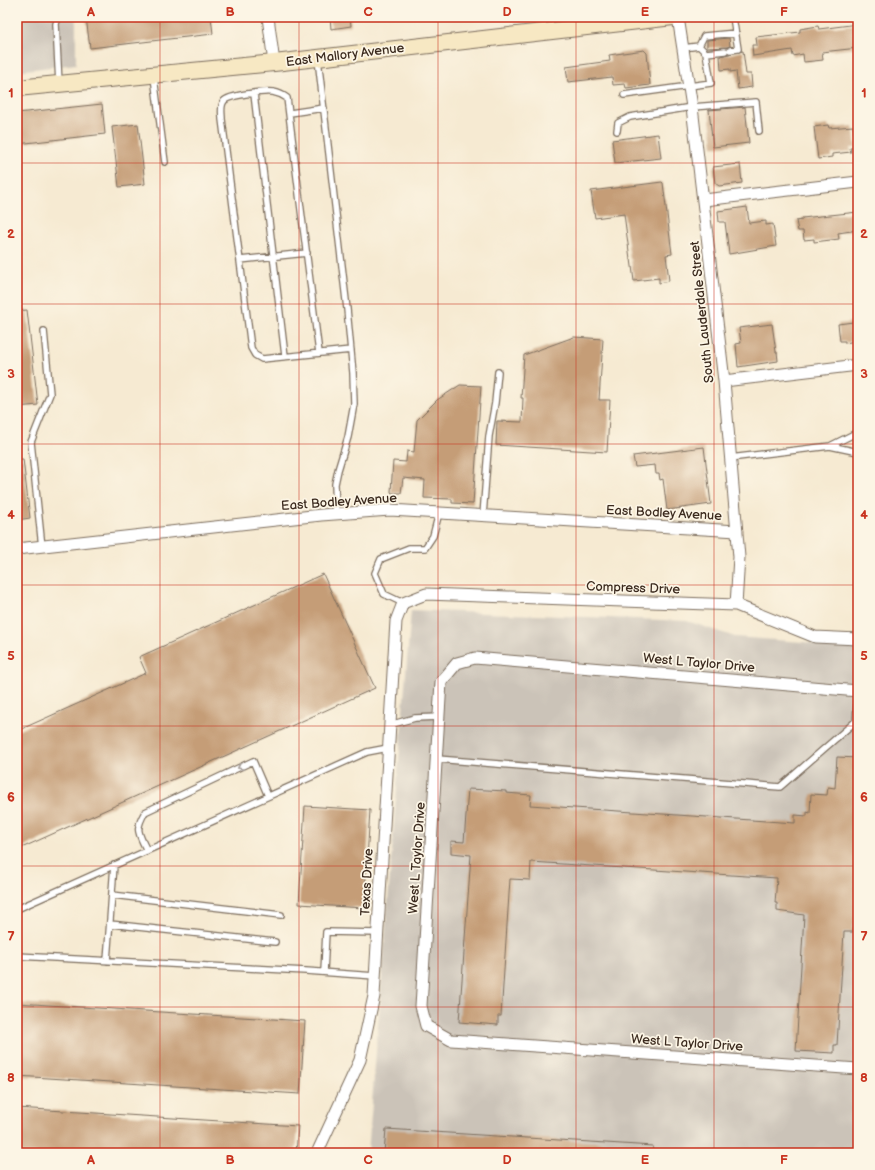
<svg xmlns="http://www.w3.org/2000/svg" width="875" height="1170" viewBox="0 0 875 1170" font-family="'Balsamiq Sans',sans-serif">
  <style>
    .industrial { fill: #cbc3b8 }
    .building { fill: #c59d77 }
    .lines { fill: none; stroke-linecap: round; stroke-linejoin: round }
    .lane-casing { stroke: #7c6d5d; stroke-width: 8 }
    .street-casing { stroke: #7c6d5d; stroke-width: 13 }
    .secondary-casing { stroke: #7c6d5d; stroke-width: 18 }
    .lane { stroke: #fff; stroke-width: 5.5 }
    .street { stroke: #fff; stroke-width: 11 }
    .secondary { stroke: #f7e8c3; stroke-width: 16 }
    .oneway { stroke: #a79f9a }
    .grid { fill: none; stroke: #c8321e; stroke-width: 1; stroke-opacity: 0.55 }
    .labels { text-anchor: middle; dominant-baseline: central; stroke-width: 3.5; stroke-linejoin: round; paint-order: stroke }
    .street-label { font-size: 13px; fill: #3b2a1e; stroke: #fcf5e5 }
    .neatline { fill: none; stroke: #c8321e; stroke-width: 1.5 }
    .grid-label { font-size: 13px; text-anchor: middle; font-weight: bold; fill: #c8321e }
  </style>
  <rect width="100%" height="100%" fill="#fcf5e5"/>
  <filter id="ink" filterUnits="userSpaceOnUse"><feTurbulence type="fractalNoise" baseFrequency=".025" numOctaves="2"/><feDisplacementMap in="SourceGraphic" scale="8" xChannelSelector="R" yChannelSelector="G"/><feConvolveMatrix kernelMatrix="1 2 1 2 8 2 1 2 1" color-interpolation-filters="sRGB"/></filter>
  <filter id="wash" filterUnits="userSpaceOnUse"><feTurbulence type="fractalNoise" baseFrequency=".012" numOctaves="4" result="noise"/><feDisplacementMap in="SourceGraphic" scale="16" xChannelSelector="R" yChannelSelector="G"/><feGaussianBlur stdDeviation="0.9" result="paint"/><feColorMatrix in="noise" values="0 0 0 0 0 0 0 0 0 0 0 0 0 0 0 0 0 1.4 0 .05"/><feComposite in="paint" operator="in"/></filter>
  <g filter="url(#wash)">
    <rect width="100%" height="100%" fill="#f6ead2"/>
    <path class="industrial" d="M17,17H76V64L17,71Z
      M411,610L687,621L735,637L858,646V1153H368Z"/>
    <g id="blocks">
      <path class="building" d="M86,17H211L213,34L90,48Z
        M330,17H350L351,26L331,29Z
        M858,24V48L822,52L823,60L804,62L803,54L793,56L792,50L753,56L752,45H757L756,37L800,32V29L818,26L819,29Z
        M729,38L730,46L727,47L707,48V40Z
        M644,50L647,53L650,85L626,88L625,84L613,85L612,77L568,82L566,67L610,61L609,55Z
        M743,51L746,74H751L752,87L738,89L736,71L730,72V69L721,70L720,56Z
        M102,104L105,134L17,144V113Z
        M745,107L749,143L713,147L709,110Z
        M138,124L145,184L119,187L112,127Z
        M828,125L829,128L853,126L856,148H850L851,152L832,154V157L818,159L814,127Z
        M658,134L661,158L615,163L612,140Z
        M740,164L742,183L719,186L715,183L713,167Z
        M662,182L663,183L672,254L666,255L669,281L659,283V278L634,281L631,259H630L624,214L595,218L591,191Z
        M747,207L749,223L766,221V225L773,224L776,246L729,254L725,222H719L718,211Z
        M858,212V230L838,233L839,239L814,242V239L804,240L803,231H798L796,221L802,220V218Z
        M27,310L38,405L17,407V311Z
        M853,322L856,341L845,343V341H840L838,324Z
        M772,324L776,352H777L778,361L738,367L736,344L741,343L739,328Z
        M574,337L603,339L599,400H610L607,452L496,445L497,421L522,422L523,398H521L524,355Z
        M460,385L481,386L473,504L452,503V499L424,498L425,480L403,478L401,493H392L391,492L393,461L406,462L407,451L414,452L417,420L437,400Z
        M704,447L711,504L667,510L663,479L660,480L659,474H656L655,465L635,467L633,456Z
        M17,459H23L30,518L17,520Z
        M323,574L375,688L17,850V731L146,673L139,657Z
        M837,757L858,758V924H854L853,932H844L837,1045H834V1053L796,1051L804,915L777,911V903H775L777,878L531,862L530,880L510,879L501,1016H498V1025L459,1022L471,855L451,853V841L464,842L468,789L506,791V793L531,795L530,805L795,823V815L807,816V812L810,813L811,794L827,795L828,787L835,788Z
        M305,806L370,810L364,908L299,904Z
        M17,1003L305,1021L300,1094L17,1076Z
        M17,1108L298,1126L296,1153H17Z
        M386,1129L653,1146L652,1153H384Z"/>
    </g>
  </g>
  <g filter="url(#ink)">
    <use href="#blocks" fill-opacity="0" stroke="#7c6d5d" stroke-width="1"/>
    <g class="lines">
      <defs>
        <path id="lane" d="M58,17L56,24L59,84
          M699,46L704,36L736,33
          M683,48L699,46L706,53L725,51
          M730,50L738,49L733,17
          M318,59L347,309L353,373L354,404L348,437L338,470L335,484L336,514
          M154,77L165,162
          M254,94L285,356
          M624,95L711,83L706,53
          M290,113L324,108
          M617,131L618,123L630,117L692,107L756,102L759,131
          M240,260L307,253
          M319,353L287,98C283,95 278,93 273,92C264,91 229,95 224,101C220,106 222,113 222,119L251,348L255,355L262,359L351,350
          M830,446L858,452
          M730,458L830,446L854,434H858
          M483,516L489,436L495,403L498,372
          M42,547L31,442L50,394L44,331
          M403,603L384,594L375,573L381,559L409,548H425L433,536L439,513
          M389,725L415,718L439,717
          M437,759L780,787L856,721L858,691
          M147,851C139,833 134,831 145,812L253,761L268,796
          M112,895L281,915
          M17,909L367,752L388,748
          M110,924L275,942
          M17,956L306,971L375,976
          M107,961L114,865
          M324,972L326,932L378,933"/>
        <path id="street" d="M268,17L274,63
          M678,17L692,107L724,381L739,557L736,605
          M704,200L858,182
          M724,381L858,365
          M17,549L321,515L390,510L737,531
          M858,691L475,658L457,663L441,682L421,1006L426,1026L451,1040L858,1069
          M317,1153L360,1060L374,996L396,621L403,603L426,594L736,605L815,637L858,639"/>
        <path id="secondary" d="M17,88L274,63L673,17"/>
      </defs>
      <use href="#lane" class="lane-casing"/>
      <use href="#street" class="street-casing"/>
      <use href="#secondary" class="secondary-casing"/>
      <use href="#lane" class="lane"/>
      <use href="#street" class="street"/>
      <use href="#secondary" class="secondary"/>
    </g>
    <defs><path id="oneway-chevron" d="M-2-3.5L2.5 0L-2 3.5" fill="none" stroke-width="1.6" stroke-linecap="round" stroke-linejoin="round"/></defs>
    <use class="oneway" href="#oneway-chevron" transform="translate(240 767) rotate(155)"/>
  </g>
  <path class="grid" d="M160,17V1153M299,17V1153M438,17V1153M576,17V1153M714,17V1153M17,163H858M17,304H858M17,444H858M17,585H858M17,726H858M17,866H858M17,1007H858"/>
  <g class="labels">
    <g class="street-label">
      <text transform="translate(345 55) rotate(-7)">East Mallory Avenue</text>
      <text transform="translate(702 312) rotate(-96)">South Lauderdale Street</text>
      <text transform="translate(339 502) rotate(-4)">East Bodley Avenue</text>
      <text transform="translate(664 513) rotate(3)">East Bodley Avenue</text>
      <text transform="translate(633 588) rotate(2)">Compress Drive</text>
      <text transform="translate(699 663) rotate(5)">West L Taylor Drive</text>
      <text transform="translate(417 858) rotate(-86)">West L Taylor Drive</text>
      <text transform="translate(367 882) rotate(-87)">Texas Drive</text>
      <text transform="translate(687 1043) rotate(4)">West L Taylor Drive</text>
    </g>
  </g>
  <rect width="875" height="1170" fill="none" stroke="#fcf5e5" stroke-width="44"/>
  <rect x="22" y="22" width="831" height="1126" class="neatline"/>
  <g class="grid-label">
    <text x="91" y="16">A</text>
    <text x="230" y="16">B</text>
    <text x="368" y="16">C</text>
    <text x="507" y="16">D</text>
    <text x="645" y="16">E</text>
    <text x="784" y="16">F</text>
    <text x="11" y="97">1</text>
    <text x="864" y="97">1</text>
    <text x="11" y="238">2</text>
    <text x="864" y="238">2</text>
    <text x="11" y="378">3</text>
    <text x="864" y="378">3</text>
    <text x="11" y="519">4</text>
    <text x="864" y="519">4</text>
    <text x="11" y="660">5</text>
    <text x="864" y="660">5</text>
    <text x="11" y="801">6</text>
    <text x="864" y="801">6</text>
    <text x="11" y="941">7</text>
    <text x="864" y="941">7</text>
    <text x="11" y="1082">8</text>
    <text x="864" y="1082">8</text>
    <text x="91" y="1164">A</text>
    <text x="230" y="1164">B</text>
    <text x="368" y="1164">C</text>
    <text x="507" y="1164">D</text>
    <text x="645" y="1164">E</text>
    <text x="784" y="1164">F</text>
  </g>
</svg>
